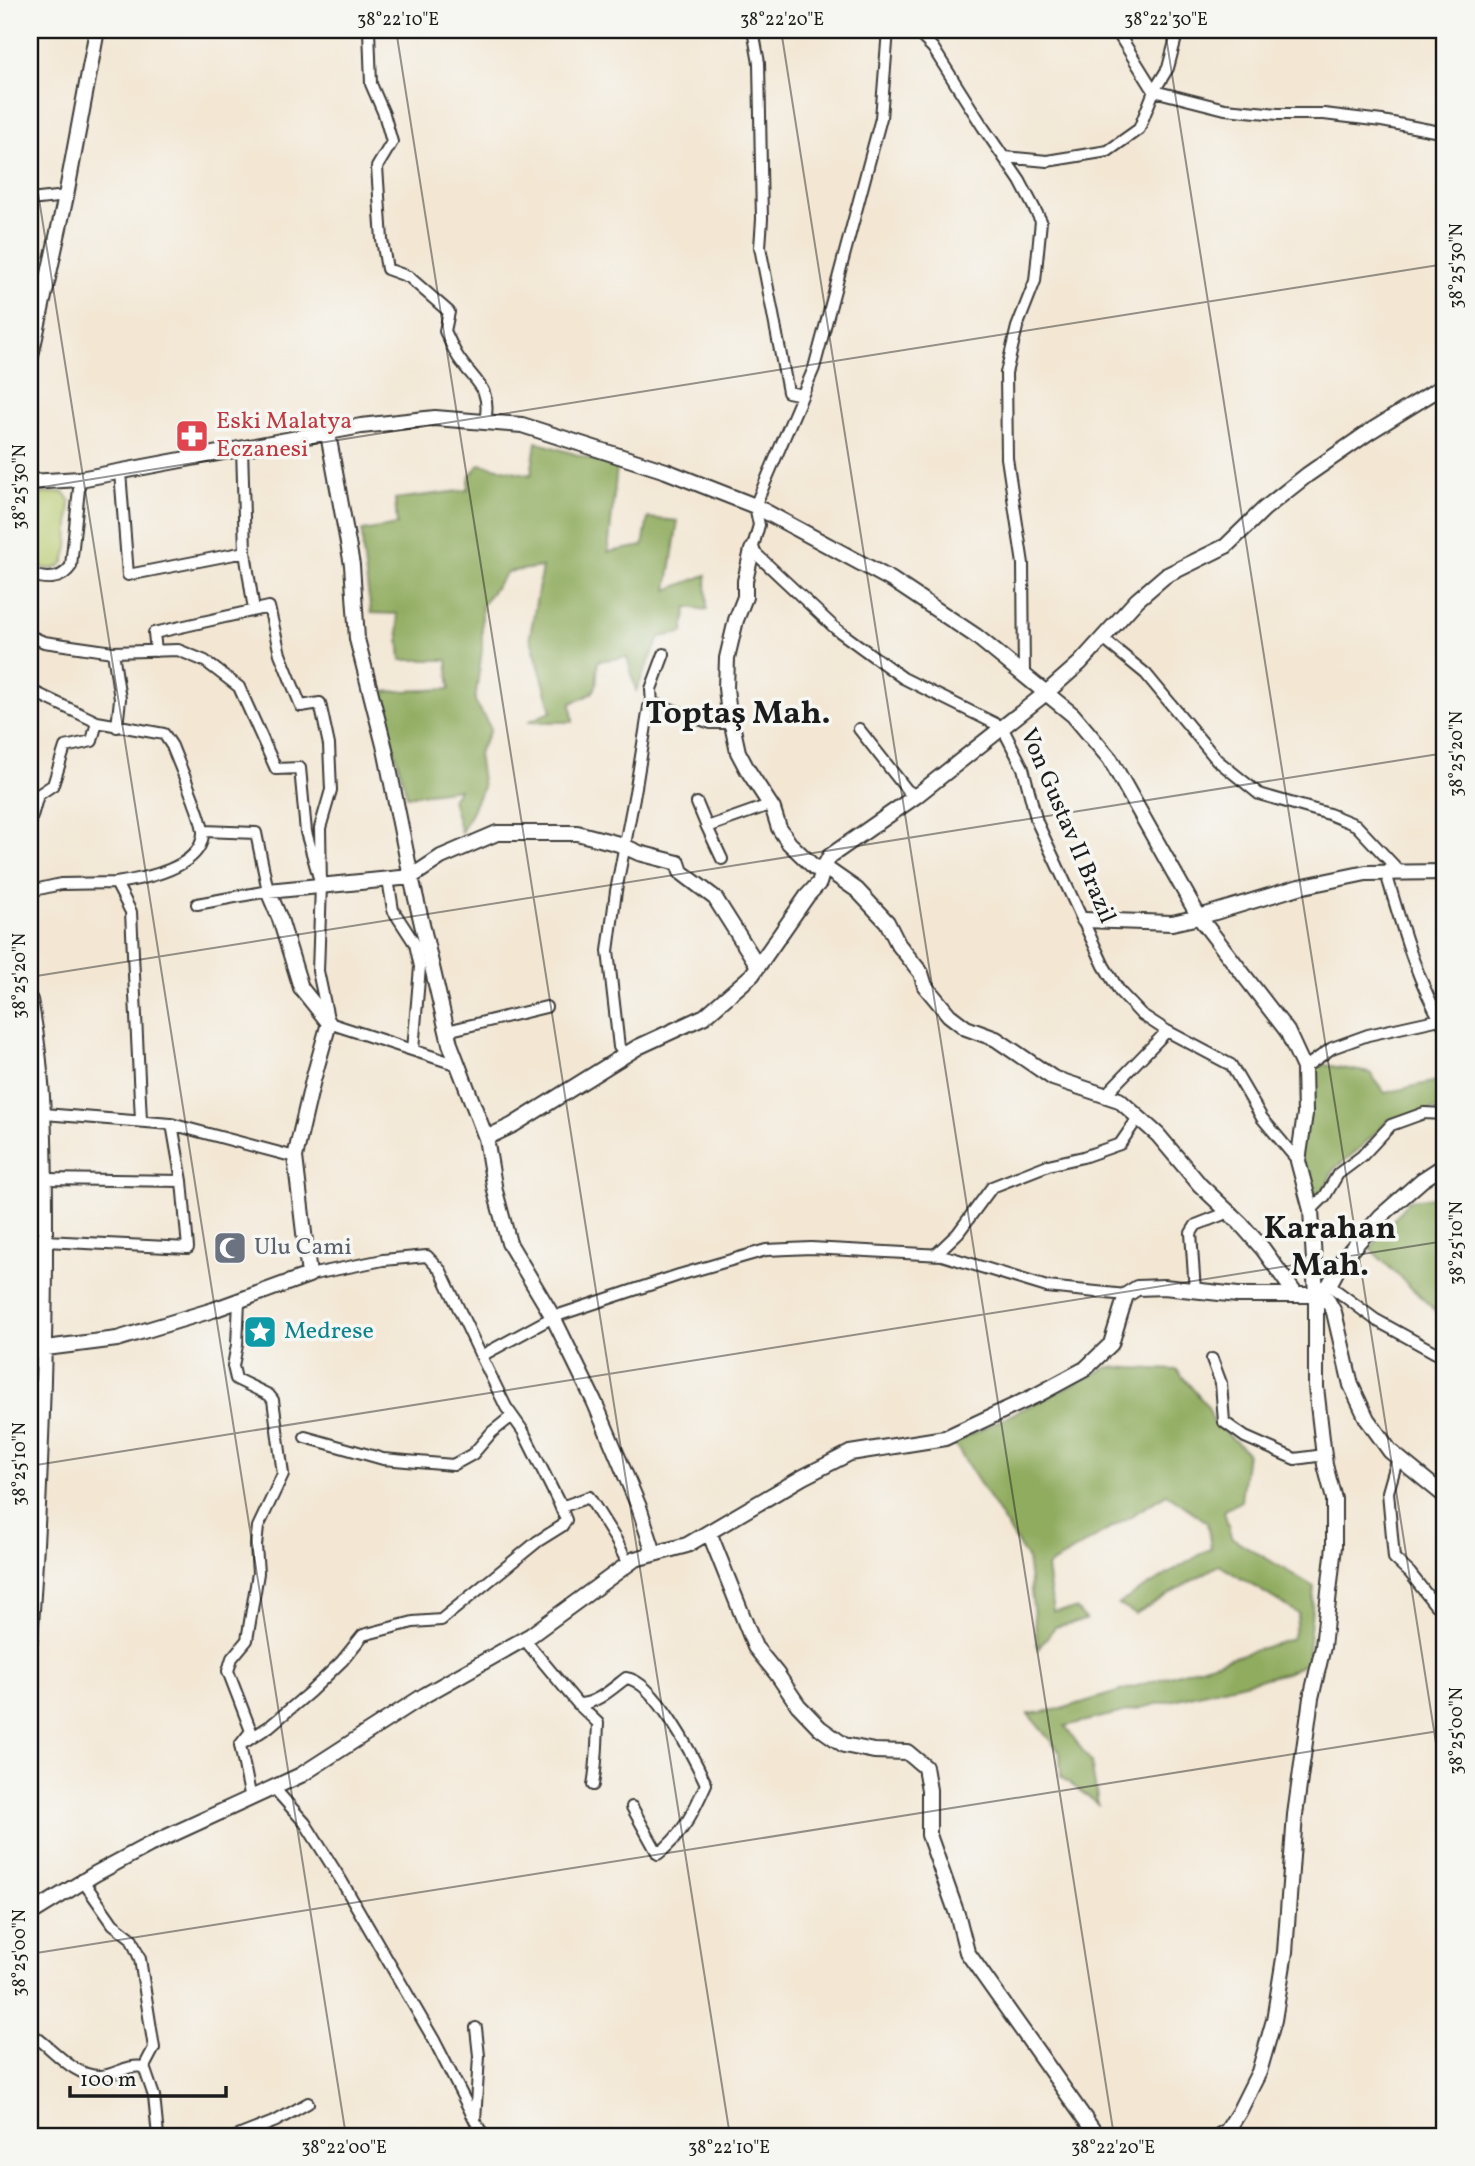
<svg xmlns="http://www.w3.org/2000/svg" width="1475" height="2166" viewBox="0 0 1475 2166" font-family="Vollkorn,serif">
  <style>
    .green { fill: #b5c76b; stroke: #687244; stroke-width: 2 }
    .forest { fill: #90ac5f; stroke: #56643e; stroke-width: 2 }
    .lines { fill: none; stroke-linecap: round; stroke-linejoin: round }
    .minor-casing { stroke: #3c3a38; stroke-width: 14 }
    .tertiary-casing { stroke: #3c3a38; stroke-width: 18 }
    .minor { stroke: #fff; stroke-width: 10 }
    .tertiary { stroke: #fff; stroke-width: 14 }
    .ticks { fill: none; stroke: #1c1c1c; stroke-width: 2; stroke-opacity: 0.45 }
    .labels { text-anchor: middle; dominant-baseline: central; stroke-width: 7; stroke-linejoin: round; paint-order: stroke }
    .health-label { font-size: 24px; fill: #be3a42; stroke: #f6f6f2; text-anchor: start }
    .street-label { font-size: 24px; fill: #1c1c1c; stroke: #f6f6f2 }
    .worship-label { font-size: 24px; fill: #5b616d; stroke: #f6f6f2; text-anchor: start }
    .culture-label { font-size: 24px; fill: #0d838f; stroke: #f6f6f2; text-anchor: start }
    .district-label { font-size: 32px; font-weight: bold; fill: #1c1c1c; stroke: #f6f6f2 }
    .neatline { fill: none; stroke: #1c1c1c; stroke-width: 2.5 }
    .ticks-label { font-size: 18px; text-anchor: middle; fill: #1c1c1c }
  </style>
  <rect width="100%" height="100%" fill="#f6f6f2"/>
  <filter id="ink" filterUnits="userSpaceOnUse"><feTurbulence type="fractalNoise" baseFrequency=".0143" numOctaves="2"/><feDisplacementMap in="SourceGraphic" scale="14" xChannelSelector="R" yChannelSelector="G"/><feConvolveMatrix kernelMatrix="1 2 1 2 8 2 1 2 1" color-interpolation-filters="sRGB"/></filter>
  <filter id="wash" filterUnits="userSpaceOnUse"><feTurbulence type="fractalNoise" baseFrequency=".00686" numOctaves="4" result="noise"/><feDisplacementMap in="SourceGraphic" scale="28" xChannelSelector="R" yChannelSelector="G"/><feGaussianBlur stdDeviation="1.57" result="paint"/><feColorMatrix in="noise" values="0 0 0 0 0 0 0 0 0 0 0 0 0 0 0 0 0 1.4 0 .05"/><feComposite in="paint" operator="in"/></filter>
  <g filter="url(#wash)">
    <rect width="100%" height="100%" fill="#f3e7d4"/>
    <path class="green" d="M61,492L66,494L70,501L68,547L64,562C53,574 42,568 30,561V495Z"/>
    <path class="forest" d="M536,442L617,467L608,552L643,546L648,518L678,521L667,590L706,575L707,610L687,607L683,633L660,637L636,691L627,657L598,661C595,691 602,691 571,703L573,722H528L552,711L530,636L542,567L507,572L482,605V650L475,701L491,729L478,754L483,787L461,833L452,799L459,789L407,796L379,692L450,689L447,660H401L397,614L371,613L363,554L362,531L397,525L395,499L468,490L470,475L480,464L531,475Z
      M1320,1064L1370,1073L1385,1093L1445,1079V1107L1389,1120L1359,1149L1334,1169L1316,1206L1298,1161L1304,1068Z
      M1445,1196V1319H1444L1370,1249L1409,1200Z
      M1108,1367L1177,1370L1208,1407L1213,1421L1247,1452L1241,1501L1224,1511L1231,1537L1314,1587L1307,1663L1286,1673L1065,1726L1091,1762L1098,1804L1061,1777L1060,1752L1028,1714L1061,1709L1292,1639L1299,1614L1219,1565L1135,1614L1118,1604L1211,1548L1207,1522L1167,1494L1047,1567L1053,1611L1076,1609L1086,1620L1055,1627L1038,1649L1027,1558L954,1443Z"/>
  </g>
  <g filter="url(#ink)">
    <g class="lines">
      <defs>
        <path id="minor" d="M369,30L371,84L384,114L392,142L377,167L382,240L387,269L409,277L449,312L445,331C449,339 453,349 458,357C475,383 492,387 485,422
          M753,30L759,63L762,219L760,247L788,392L802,395
          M888,30L881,118L814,368L755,506L759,525L752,550L836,629L903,678L1002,727L1023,768L1037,822L1104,966L1120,992L1141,1014L1167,1031L1231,1065L1262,1118L1298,1161
          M915,30L933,48L983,127L1020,181L1041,221L1035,281L1017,327L1006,373L1007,458L1023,564L1024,676
          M1116,30L1154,91L1168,68L1178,30
          M1004,157L1047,161L1108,151L1139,129L1154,91L1225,109L1278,114H1324L1382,121L1445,133
          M30,200L66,196
          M120,472L128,575L245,552L242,447
          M245,552L254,610
          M30,574C45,580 61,581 71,566L80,479
          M30,636L44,642L113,652
          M1102,638L1146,674L1217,760L1259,794L1329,814L1356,825L1401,873
          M30,690L97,722L164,734L172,746C178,762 204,821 203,833C202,868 143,879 116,883
          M652,705L651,689L664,654
          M117,727L120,699L113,652L178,650L205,661L239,687L276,769L300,768L306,832L321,885L320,828L331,790L329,745L320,703L301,706L280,654L269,607L154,633L156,651
          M859,729L907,790L916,796
          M697,803L707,827L769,805
          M30,823L38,795L53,785L65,747L92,741L97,722
          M707,827L722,859
          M1386,873C1402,927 1416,980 1445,1028
          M388,879L393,910L415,944L420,967L413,1050
          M321,885L318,971L329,1023L458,1065
          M30,891L61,884L116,883L131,912L141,1120
          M197,904L268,891L256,833L204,831
          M447,1031L546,1007
          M626,1055L619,1047L608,951L616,891L636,787L649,707L658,705L711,723H732
          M1304,1068L1332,1048L1368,1035L1440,1019
          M1106,1094L1167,1031
          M44,1114L171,1124L295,1157
          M45,1179L182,1181L172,1124
          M1311,1210L1325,1196L1338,1174L1362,1156L1391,1125L1424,1113L1445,1114
          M45,1241L188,1248L182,1181
          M935,1255L958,1233L992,1187L1048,1165L1083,1157L1120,1144L1138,1118
          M309,1275L383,1260L427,1256L441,1271L481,1356
          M1329,1285L1376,1320L1445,1358
          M1195,1291L1191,1233L1196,1225L1229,1212
          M239,1301L237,1345L233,1366L236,1379L269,1395L273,1400L283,1474L258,1527L256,1546L258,1573L247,1640L232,1658L228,1671L251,1731L240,1745L251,1799
          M1212,1359L1221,1383L1224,1422L1245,1437L1295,1459L1324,1455
          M305,1437L383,1459L453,1465L473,1454L492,1432L512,1416
          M1398,1457L1388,1492L1394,1558L1410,1573L1435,1605
          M628,1564L616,1540L589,1497L564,1506L558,1501L523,1431L506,1407L481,1356L553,1317L679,1275L766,1250L811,1248L942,1255L1047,1287L1126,1295
          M524,1639L578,1704C595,1705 613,1688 626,1678C655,1681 694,1758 706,1784C694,1811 682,1836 658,1854L632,1807
          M578,1704L598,1723C597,1744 597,1764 593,1785
          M245,1742L270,1726L310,1692L342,1661L363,1635L413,1622L441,1620L538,1541L562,1526L566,1520L558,1501
          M274,1788L305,1823L341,1880L434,2040L483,2136
          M83,1881L113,1924L131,1938L140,1959L154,2048L144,2067
          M30,2033C52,2046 73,2078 101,2076C117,2075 126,2064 144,2067L154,2096L158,2136
          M475,2121L479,2056L476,2028
          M1227,2131L1247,2136
          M238,2136L276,2121L308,2103"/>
        <path id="tertiary" d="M30,360L66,196L97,30
          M328,434L352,565L357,639L385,749L411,877L450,1044L486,1138L495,1191L509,1243L553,1317L594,1401L639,1507L654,1553
          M30,482L80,479L361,426L435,418L522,425L666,471L755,506L892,580L976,636L1073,715L1110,759L1199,917L1287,1031L1304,1068L1305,1114L1298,1161L1311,1210L1316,1295V1387L1325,1465L1334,1499V1546L1323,1647L1311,1698L1295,1815L1285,1952L1274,2020L1259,2072L1239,2112L1227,2131L1219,2136
          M752,550L745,581V597L736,620L727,658L726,688L728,706L738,752L747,769L773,809L779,828L789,843L815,868L824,867L857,890L887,922L898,944L921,973L925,986L949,1015L966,1028L996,1039L1053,1078L1119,1100L1158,1135L1200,1185L1240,1223L1263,1249L1296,1295
          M1084,920L1172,923L1199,917L1299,887L1366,873L1445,872
          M30,1000C46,1082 45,1165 45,1248C45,1379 39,1509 30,1640
          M486,1138L513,1125L638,1047L705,1016L752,975L807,896L819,883L824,867L830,856L916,796L1046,693L1080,663L1137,600L1165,576L1226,546L1264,509L1307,475L1369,432L1445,385
          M1322,1290L1334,1312L1351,1385L1367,1419L1390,1451L1445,1496
          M30,1350L117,1339L213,1310L309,1275L295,1157L313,1080L329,1023L301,988L280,919L268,891L411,877L441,857L497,833H577L619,844L639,853L678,863L681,872L715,898L758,966
          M709,1532L755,1647L777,1674L798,1705L820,1728L844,1745L874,1751L907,1752L925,1767L929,1790V1835L958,1917L967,1952L1097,2136
          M30,1914L95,1874L149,1845L301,1775L425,1695L531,1635L635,1559L687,1545L803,1477L850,1453L945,1438L1037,1395L1085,1369L1111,1344L1126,1295L1137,1288L1164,1287L1238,1295H1316L1329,1285L1343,1259L1381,1216L1422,1180L1445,1165"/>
      </defs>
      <use href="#minor" class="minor-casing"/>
      <use href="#tertiary" class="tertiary-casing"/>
      <use href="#minor" class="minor"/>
      <use href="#tertiary" class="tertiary"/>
    </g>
  </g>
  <path class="ticks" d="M396,30L730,2136M781,30L1114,2136M1165,30L1445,1800M30,142L346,2136M30,489L1445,264M30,977L1445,753M30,1466L1445,1241M30,1954L1445,1730"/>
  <defs>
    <symbol id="pharmacy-square" viewBox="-11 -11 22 22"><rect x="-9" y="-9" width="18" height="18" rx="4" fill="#e0444e" stroke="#f6f6f2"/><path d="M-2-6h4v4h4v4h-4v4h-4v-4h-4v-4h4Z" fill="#fff"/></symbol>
    <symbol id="mosque-square" viewBox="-11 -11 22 22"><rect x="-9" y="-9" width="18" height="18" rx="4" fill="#6b7280" stroke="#f6f6f2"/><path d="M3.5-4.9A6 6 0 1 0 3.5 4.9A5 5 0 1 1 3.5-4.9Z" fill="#fff"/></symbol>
    <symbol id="sight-square" viewBox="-11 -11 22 22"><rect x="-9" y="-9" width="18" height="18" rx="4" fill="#0f9aa8" stroke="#f6f6f2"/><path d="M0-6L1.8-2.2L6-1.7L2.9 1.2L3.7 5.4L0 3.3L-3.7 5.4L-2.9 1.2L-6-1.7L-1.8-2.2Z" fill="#fff"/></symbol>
  </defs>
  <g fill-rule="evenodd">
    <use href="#pharmacy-square" x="173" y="417" width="38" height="38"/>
    <use href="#mosque-square" x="211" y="1229" width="38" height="38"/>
    <use href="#sight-square" x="241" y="1313" width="38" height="38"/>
  </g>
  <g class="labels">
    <g class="health-label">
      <text x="216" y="422">Eski Malatya<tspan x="216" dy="28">Eczanesi</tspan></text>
    </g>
    <g class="street-label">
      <text transform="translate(1067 826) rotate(67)">Von Gustav II Brazil</text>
    </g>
    <g class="worship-label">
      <text x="254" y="1248">Ulu Cami</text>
    </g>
    <g class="culture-label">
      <text x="284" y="1332">Medrese</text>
    </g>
    <g class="district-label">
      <text x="738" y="715">Toptaş Mah.</text>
      <text x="1330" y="1230">Karahan<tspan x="1330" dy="37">Mah.</tspan></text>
    </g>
  </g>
  <rect width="1475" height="2166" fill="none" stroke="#f6f6f2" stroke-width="77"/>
  <path d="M70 2086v10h156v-10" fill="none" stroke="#1c1c1c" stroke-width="3.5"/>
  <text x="80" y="2086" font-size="21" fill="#1c1c1c" stroke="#f6f6f2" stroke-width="5" paint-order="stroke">100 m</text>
  <rect x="38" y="38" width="1398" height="2090" class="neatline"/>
  <g class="ticks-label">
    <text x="398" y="25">38°22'10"E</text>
    <text x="782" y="25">38°22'20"E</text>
    <text x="1166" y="25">38°22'30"E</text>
    <text transform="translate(1456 266) rotate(-90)" y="6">38°25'30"N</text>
    <text transform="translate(19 487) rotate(-90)" y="6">38°25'30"N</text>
    <text transform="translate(1456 754) rotate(-90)" y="6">38°25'20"N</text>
    <text transform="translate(19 976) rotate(-90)" y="6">38°25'20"N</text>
    <text transform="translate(1456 1243) rotate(-90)" y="6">38°25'10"N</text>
    <text transform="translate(19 1464) rotate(-90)" y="6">38°25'10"N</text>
    <text transform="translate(1456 1731) rotate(-90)" y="6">38°25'00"N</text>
    <text transform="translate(19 1953) rotate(-90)" y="6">38°25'00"N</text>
    <text x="344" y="2153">38°22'00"E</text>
    <text x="729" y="2153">38°22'10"E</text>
    <text x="1113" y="2153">38°22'20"E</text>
  </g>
</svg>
